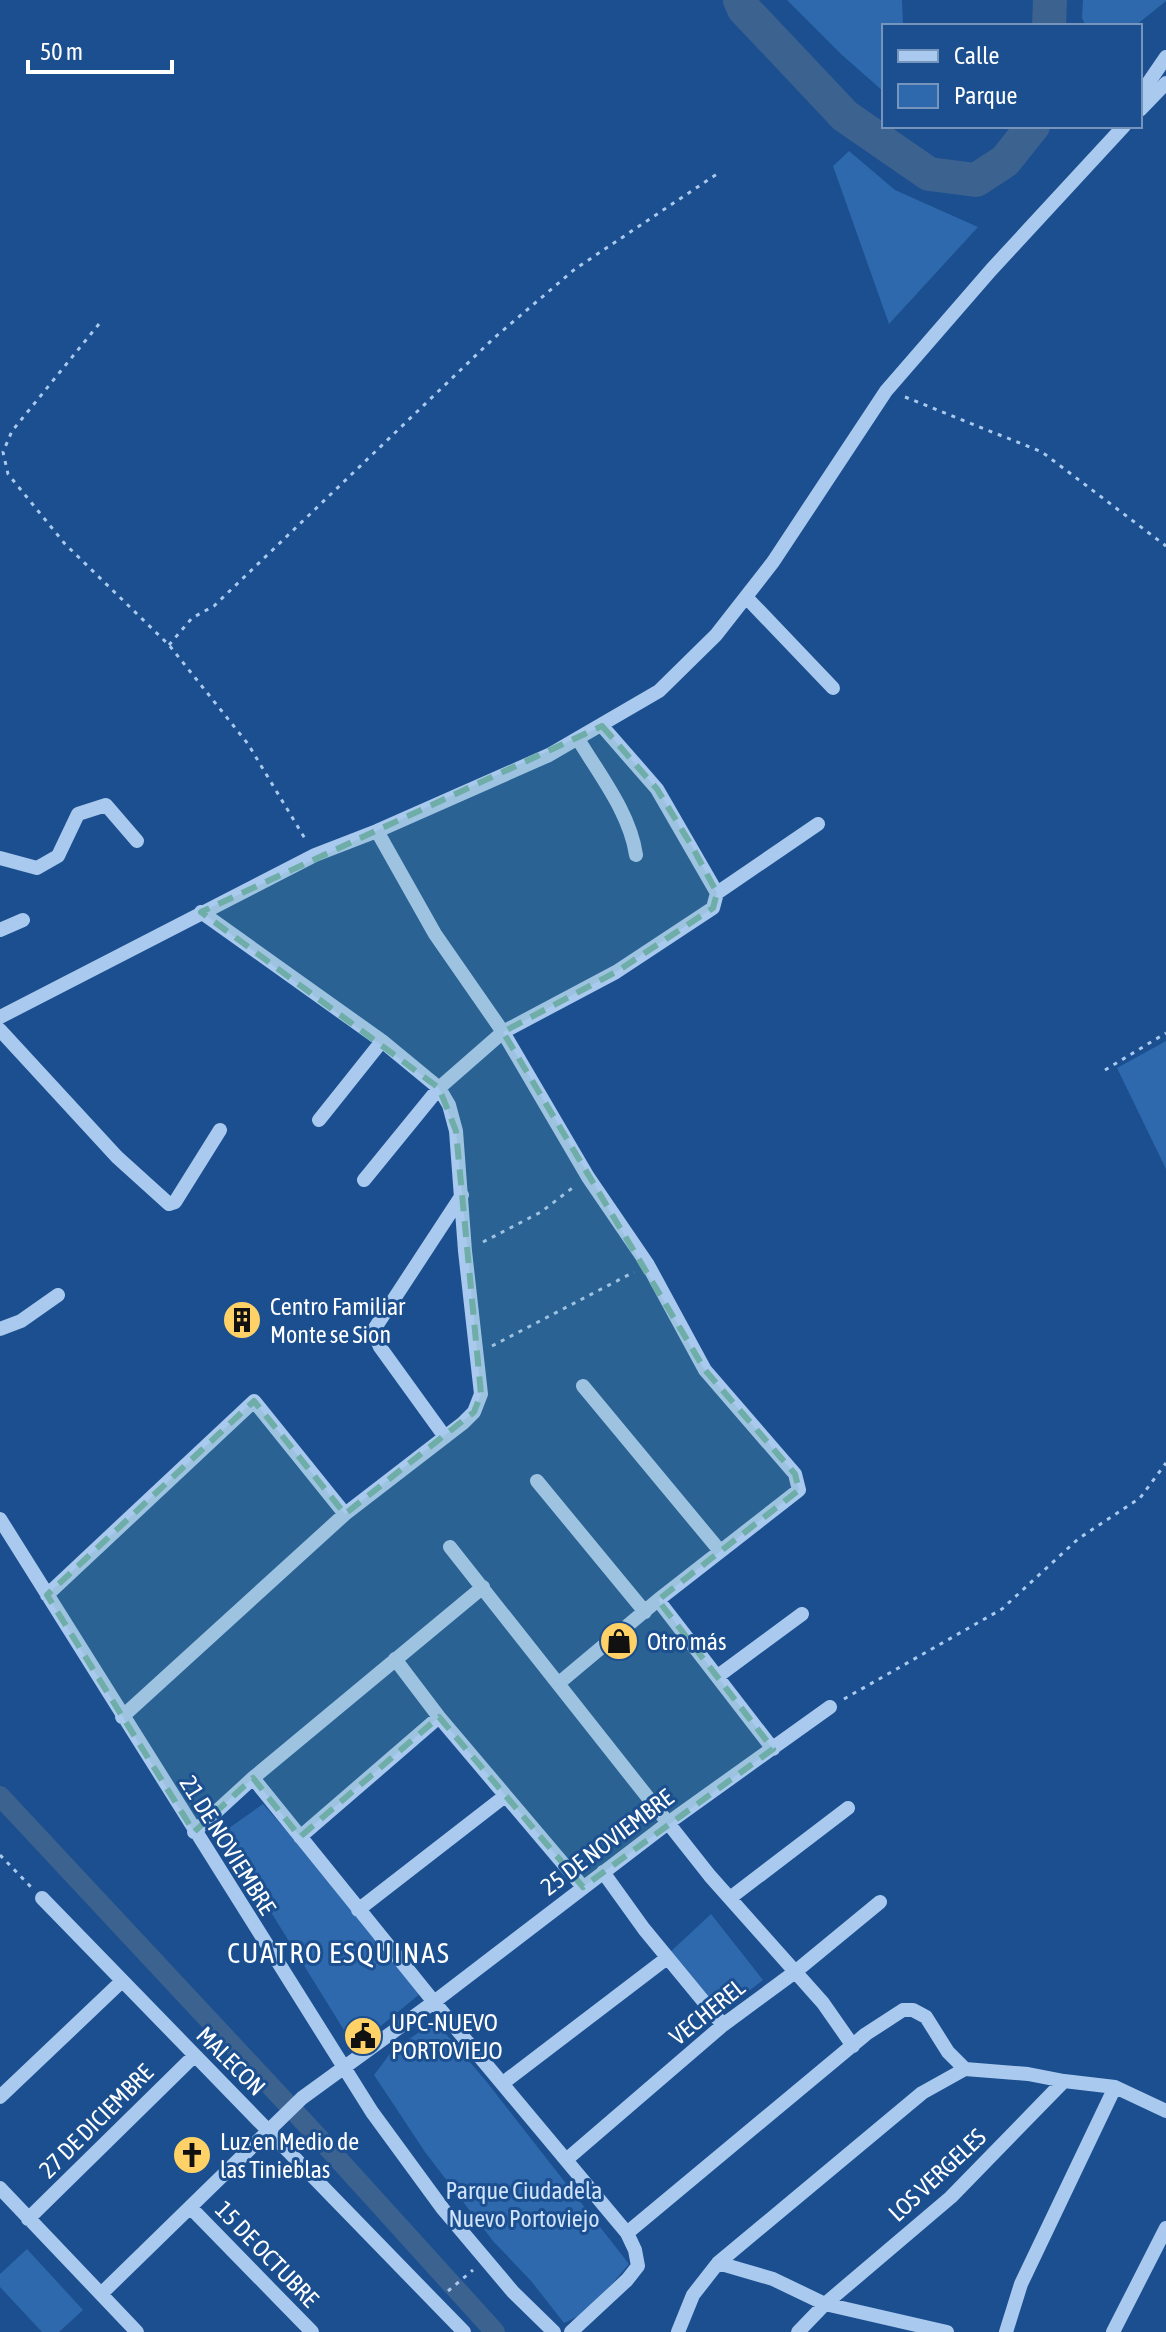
<svg xmlns="http://www.w3.org/2000/svg" width="1166" height="2332" viewBox="0 0 1166 2332" font-family="'Asap Condensed',sans-serif">
  <style>
    .green { fill: #2e69ad }
    .lines { fill: none; stroke-linecap: round; stroke-linejoin: round }
    .canal { stroke: #3c6290; stroke-width: 20 }
    .river { stroke: #3c6290; stroke-width: 34 }
    .path { stroke: #a9c9ee; stroke-width: 3; stroke-dasharray: 4 6; stroke-linecap: butt }
    .minor { stroke: #a9c9ee; stroke-width: 14 }
    .marked { fill: #6fada8; fill-opacity: 0.2; stroke: #6fada8; stroke-width: 6; stroke-dasharray: 16 10; stroke-linejoin: round }
    .labels { text-anchor: middle; dominant-baseline: central; stroke-width: 6; stroke-linejoin: round; paint-order: stroke }
    .poi-label { font-size: 24px; fill: #fff; stroke: #1b4f8f; text-anchor: start }
    .street-label { font-size: 24px; fill: #fff; stroke: #1b4f8f }
    .park-label { font-size: 24px; fill: #cfe3fa; stroke: #1b4f8f }
    .quarter-label { font-size: 28px; letter-spacing: 2px; fill: #fff; stroke: #1b4f8f }
  </style>
  <rect width="100%" height="100%" fill="#1b4f8f"/>
  <path class="green" d="M787,0H902L903,26H884V92L842,55Z
    M1083,0H1166V1L1135,26H1086L1082,18Z
    M849,151L895,190L978,227L889,324L833,166Z
    M1166,1041V1169L1117,1068Z
    M263,1804L426,1989L360,2043H352L222,1833Z
    M711,1914L763,1980L722,2012L667,1955Z
    M435,2021L486,2081L629,2264L589,2311L564,2323L532,2282L493,2241L425,2152L374,2075L392,2051Z
    M27,2249L83,2310L59,2332H42L0,2287V2274Z"/>
  <g class="lines">
    <path class="canal" d="M0,1796L320,2139L495,2332"/>
    <path class="river" d="M740,0L744,9L845,116L929,174L976,180L1005,161L1033,126
      M1049,26L1050,0"/>
    <path class="path" d="M99,324L12,431L3,452L8,474L65,544L169,645L248,744L307,842
      M905,397L1042,452L1166,546
      M169,645L192,618L214,606L494,338L575,269L720,172
      M1105,1070L1166,1033
      M483,1242L541,1212L575,1186
      M492,1346L634,1272
      M844,1699L1002,1609L1078,1539L1140,1498L1166,1463
      M0,1855L31,1887
      M448,2291L473,2270"/>
    <path class="minor" d="M1140,95L1166,57
      M1140,110L1166,83
      M746,597L833,688
      M578,739C599,774 630,813 636,855
      M0,858L37,868L58,856L78,814L106,805L137,841
      M717,893L818,824
      M0,930L23,920
      M0,1017L315,855L377,831L549,755L659,691L716,635L773,562L886,391L991,270L1124,126
      M0,1030L117,1157L169,1204L175,1202L220,1130
      M319,1120L382,1041
      M364,1180L439,1088L503,1032L435,934L377,831
      M0,1329L21,1321L58,1295
      M583,1386L720,1551
      M445,1437L380,1347L373,1331L462,1195
      M537,1481L645,1612
      M0,1519L372,2112L443,2209L513,2292L554,2332
      M450,1547L710,1876L823,2003L853,2046
      M47,1595L254,1401L345,1514
      M658,1600L773,1749
      M395,1659L439,1717L583,1887
      M718,1676L802,1614
      M559,1683L658,1600L799,1490L795,1474L705,1370L648,1265L588,1177L503,1032L616,972L713,908L717,893L657,789L602,726
      M122,1717L345,1514L463,1423L474,1412L481,1394L465,1251L456,1131L449,1105L439,1088L382,1041L201,912
      M253,1778L434,2002L627,2233L635,2250L638,2266L627,2280L571,2332
      M194,1832L253,1778L483,1587
      M300,1837L439,1717
      M603,1872L644,1929L723,2025
      M42,1898L464,2332
      M730,1898L848,1808
      M358,1910L505,1796
      M503,2083L667,1958
      M0,2097L122,1981
      M566,2160L723,2025L795,1972L880,1902
      M0,2188L137,2332
      M190,2207L312,2332
      M28,2219L194,2056
      M627,2233L866,2034L903,2010H913L926,2017L948,2052L965,2069L1028,2074L1064,2081
      M718,2263L773,2279L825,2304L947,2332
      M101,2294L302,2098L434,2002L668,1823L830,1707
      M678,2332L693,2295L718,2263L922,2093L965,2069
      M798,2332L825,2304L951,2197L1064,2081L1115,2087L1166,2111
      M1006,2332L1021,2284L1115,2087
      M1113,2332L1166,2228"/>
  </g>
  <path class="marked" d="M602,726L657,789L693,848L717,893L713,908L616,972L503,1032L705,1370L795,1474L799,1490L658,1600L773,1749L583,1887L439,1717L300,1837L253,1778L194,1832L47,1595L254,1401L345,1514L474,1412L481,1394L456,1131L439,1088L201,912Z"/>
  <defs>
    <symbol id="building-disc" viewBox="-11 -11 22 22"><circle r="9.5" fill="#ffd166" stroke="#1b4f8f"/><path d="M-4-6H4V6H1V3H-1V6H-4ZM-2.5-4.3h1.7v1.8h-1.7ZM.8-4.3h1.7v1.8H.8ZM-2.5-1h1.7V.8h-1.7ZM.8-1h1.7V.8H.8Z" fill="#111"/></symbol>
    <symbol id="shop-disc" viewBox="-11 -11 22 22"><circle r="9.5" fill="#ffd166" stroke="#1b4f8f"/><path d="M-5-2.5h2.3a2.7 3.5 0 0 1 5.4 0H5L5.5 6h-11ZM-1.5-2.5h3a1.5 2.3 0 0 0-3 0Z" fill="#111"/></symbol>
    <symbol id="civic-disc" viewBox="-11 -11 22 22"><circle r="9.5" fill="#ffd166" stroke="#1b4f8f"/><path d="M-.6-6.5H3V-4.5H.6V-3L4-1V1h2V6H-6V1h2V-1L-.6-3ZM-1.2 2.5V6h2.4V2.5Z" fill="#111"/></symbol>
    <symbol id="church-disc" viewBox="-11 -11 22 22"><circle r="9.5" fill="#ffd166" stroke="#1b4f8f"/><path d="M-1.2-6h2.4v3.5h3.3v2.4h-3.3V6h-2.4V-.1h-3.3v-2.4h3.3Z" fill="#111"/></symbol>
  </defs>
  <g fill-rule="evenodd">
    <use href="#building-disc" x="220" y="1298" width="44" height="44"/>
    <use href="#shop-disc" x="597" y="1619" width="44" height="44"/>
    <use href="#civic-disc" x="341" y="2014" width="44" height="44"/>
    <use href="#church-disc" x="170" y="2133" width="44" height="44"/>
  </g>
  <g class="labels">
    <g class="poi-label">
      <text x="270" y="1306">Centro Familiar<tspan x="270" dy="28">Monte se Sion</tspan></text>
      <text x="647" y="1641">Otro más</text>
      <text x="391" y="2022">UPC-NUEVO<tspan x="391" dy="28">PORTOVIEJO</tspan></text>
      <text x="220" y="2141">Luz en Medio de<tspan x="220" dy="28">las Tinieblas</tspan></text>
    </g>
    <g class="street-label">
      <text transform="translate(607 1842) rotate(-37)">25 DE NOVIEMBRE</text>
      <text transform="translate(228 1845) rotate(58)">21 DE NOVIEMBRE</text>
      <text transform="translate(707 2012) rotate(-39)">VECHEREL</text>
      <text transform="translate(231 2061) rotate(45)">MALECON</text>
      <text transform="translate(96 2121) rotate(-45)">27 DE DICIEMBRE</text>
      <text transform="translate(937 2175) rotate(-43)">LOS VERGELES</text>
      <text transform="translate(267 2254) rotate(46)">15 DE OCTUBRE</text>
    </g>
    <g class="park-label">
      <text x="524" y="2190">Parque Ciudadela<tspan x="524" dy="28">Nuevo Portoviejo</tspan></text>
    </g>
    <g class="quarter-label">
      <text x="339" y="1953">CUATRO ESQUINAS</text>
    </g>
  </g>
  <rect x="882" y="24" width="260" height="104" fill="#1b4f8f" stroke="#7695bc" stroke-width="2"/>
  <rect x="898" y="50" width="40" height="12" fill="#a9c9ee" stroke="#7695bc" stroke-width="2"/>
  <text x="954" y="64" font-size="24" fill="#ffffff">Calle</text>
  <rect x="898" y="84" width="40" height="24" fill="#2e69ad" stroke="#7695bc" stroke-width="2"/>
  <text x="954" y="104" font-size="24" fill="#ffffff">Parque</text>
  <path d="M28 60v12h144v-12" fill="none" stroke="#ffffff" stroke-width="4"/>
  <text x="40" y="60" font-size="24" fill="#ffffff" stroke="#1b4f8f" stroke-width="6" paint-order="stroke">50 m</text>
</svg>
